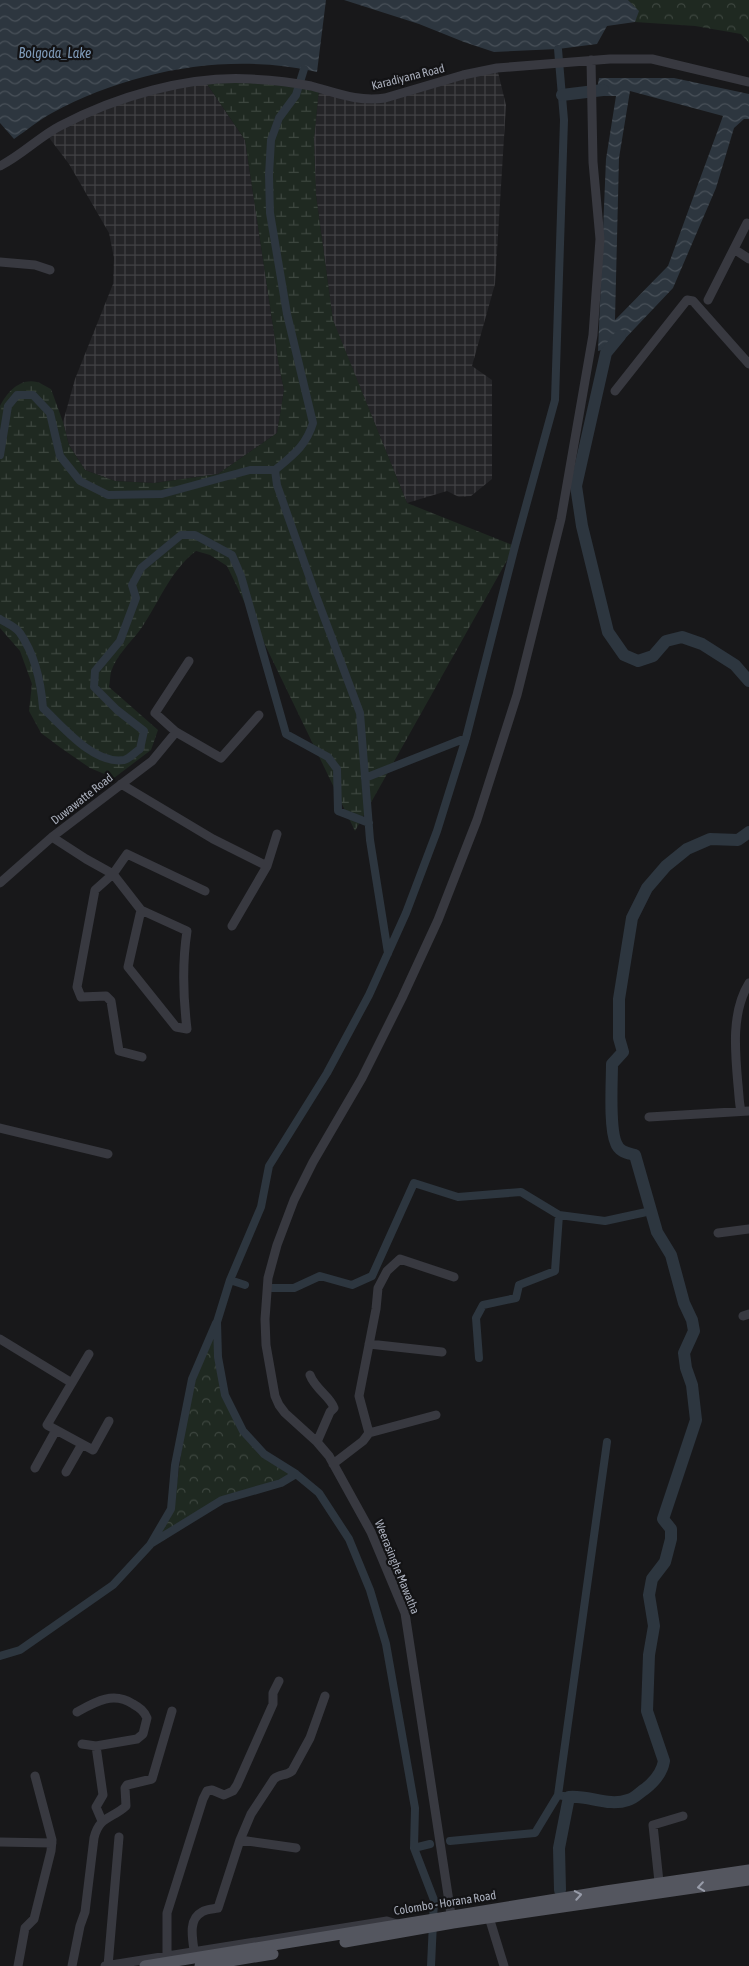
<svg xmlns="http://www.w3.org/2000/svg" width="749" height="1966" viewBox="0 0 749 1966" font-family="'Asap Condensed',sans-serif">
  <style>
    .industrial { fill: url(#industrial-grid) }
    .forest { fill: url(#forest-crowns) }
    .wetland { fill: url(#wetland-marsh) }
    .water { fill: url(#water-waves); fill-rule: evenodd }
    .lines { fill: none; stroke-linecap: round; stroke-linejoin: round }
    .canal { stroke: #2d363f; stroke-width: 8 }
    .river { stroke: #2d363f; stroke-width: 12 }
    .minor { stroke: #383940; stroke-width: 9 }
    .major { stroke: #54565f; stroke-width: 11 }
    .oneway { stroke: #989ca9 }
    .labels { text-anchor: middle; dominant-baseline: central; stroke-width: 4.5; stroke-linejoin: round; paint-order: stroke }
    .street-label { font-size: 12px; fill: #a9aebb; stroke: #131315 }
    .water-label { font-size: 14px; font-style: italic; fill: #7e9ab8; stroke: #131315 }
  </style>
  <defs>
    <pattern id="industrial-grid" width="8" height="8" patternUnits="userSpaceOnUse" patternTransform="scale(1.25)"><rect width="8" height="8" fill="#242427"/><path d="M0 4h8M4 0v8" fill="none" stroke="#414144"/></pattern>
    <pattern id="forest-crowns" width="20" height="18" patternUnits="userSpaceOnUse" patternTransform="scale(1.25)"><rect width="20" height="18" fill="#1f2921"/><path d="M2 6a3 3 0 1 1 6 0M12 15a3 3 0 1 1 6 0" fill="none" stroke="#3d463f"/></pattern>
    <pattern id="wetland-marsh" width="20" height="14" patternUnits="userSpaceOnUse" patternTransform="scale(1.25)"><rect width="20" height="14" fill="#1f2921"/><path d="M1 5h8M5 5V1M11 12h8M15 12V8" fill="none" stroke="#3d463f"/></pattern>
    <pattern id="water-waves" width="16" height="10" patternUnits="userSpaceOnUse" patternTransform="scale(1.25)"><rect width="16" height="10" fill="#2d363f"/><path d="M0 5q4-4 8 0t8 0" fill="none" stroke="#495159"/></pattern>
  </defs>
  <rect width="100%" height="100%" fill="#18181a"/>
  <path class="industrial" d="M497,68L506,105L495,284L472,366L492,380V479L471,496L459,497L447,491L407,503L333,321L316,195L314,139L319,89L366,99Z
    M205,81L245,140L279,366L284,390L277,433L218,474L154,483L115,481L85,470L69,445L63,422L75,379L113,284L114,258L109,233L69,164L47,135L112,103Z"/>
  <path class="forest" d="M628,0H749V43L741,34L695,26L635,22L638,11Z
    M213,1335L222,1397L241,1432L262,1455L292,1474L279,1481L222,1498L159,1536L173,1511L182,1448L194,1381Z"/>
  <path class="wetland" d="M241,78L319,89L314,139L316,195L333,320L407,503L515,546L355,831L227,566L210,555L196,551C169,572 159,603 140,630C130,643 116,656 111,672C110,676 110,682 109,687L158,730L151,750L114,778L90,768L61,748L41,733L29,711L32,684L20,651L0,628V406C7,393 19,378 37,382C41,383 47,387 51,389L63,422L69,445L85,470L115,481L154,483L218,474L277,433L284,390L279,366L245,140L205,81Z"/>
  <path class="water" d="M0,0H326L317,72C229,52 132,70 52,113C39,120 27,130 14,139L0,123Z
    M344,0H628L639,11L635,22L607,26L597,44L558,49L494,52L464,42L419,24Z
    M599,78H674L749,94V119H744L734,128L716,188L673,288L618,346L598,351L606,159L616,96H596ZM630,91L723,116L668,266L615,320L619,158Z"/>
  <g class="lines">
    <path class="canal" d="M304,69L296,95L279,118L271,140L269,175L270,213L287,314L313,423C306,446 293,455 275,470L277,485L315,593L360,713L370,840L388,953
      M0,455L8,406L17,395H33L50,413L60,456L80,481L108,495L162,494L250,470H275
      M0,619C6,623 16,627 20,633C35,655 41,682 43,708C63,727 94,765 124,760C129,759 135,752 140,749L144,731L117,710L94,687L95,671L120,641L136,598L132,585L141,568L181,535H195L232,555L241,576L286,734L328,757L337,769L338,811L369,823
      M365,778L466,738
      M230,1280L245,1285
      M272,1288H294L320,1276L352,1285L372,1276L414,1183L458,1197L521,1192L559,1215L605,1221L651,1211
      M479,1358L476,1318L483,1305L516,1298L519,1285L555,1271L559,1215
      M152,1543L222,1500L281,1483L296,1474
      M0,1656L20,1650L113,1585L150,1545L171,1509L175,1465L192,1379L216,1323
      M569,1797L558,1795L607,1442
      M450,1841L535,1833L558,1795
      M414,1848L430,1844
      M431,1966L434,1900L414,1848L415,1808L386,1644L370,1590L349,1539L319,1493L296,1474L264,1454L243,1431L225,1395L218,1357L217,1322L230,1280L261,1207L269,1166L327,1073L369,995L406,913L437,831L466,738L515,546L555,400L564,120L558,49"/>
    <path class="river" d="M562,95L603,90
      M620,336L606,353L576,486L582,526L608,632L624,655L638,661L653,656L666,641L682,637L702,644L735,665L749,681
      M560,1890L559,1848L569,1797C589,1795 608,1807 628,1800C634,1799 640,1792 645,1789C654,1782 662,1773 664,1761L647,1711L649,1655L654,1626L649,1595L652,1579L665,1562L671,1539V1529L663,1519L696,1420L692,1385L686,1368L684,1353L694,1331L692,1320L684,1303L671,1255L657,1232L635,1155C628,1153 619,1152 616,1143C609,1128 612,1082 612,1064L623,1052L619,1038V999L632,918L647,888L666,866L687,849L710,839L738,840L749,832"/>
    <path class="minor" d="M0,166C22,155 39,137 60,126C115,97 188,75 251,79C271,80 291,82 311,86C337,93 358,102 385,98L463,75L497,68L610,59H652L749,82
      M734,249L749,259
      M0,262L35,265L50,270
      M708,300L747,223
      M615,391L687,300L693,301L749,364
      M189,661L155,713L176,732L221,758L259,715
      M121,784L213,839L267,866L232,926
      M52,837L86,859L113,874L141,910L128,967L176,1027L187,1029C183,996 182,964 187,931L141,910
      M267,866L277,834
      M0,883L52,837L152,761L176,732
      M142,1057L119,1051L111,1001L106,996L81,997L77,987L95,890L113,874L127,854L205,891
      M741,1111C739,1103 739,1094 738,1085C735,1052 731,1012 749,983
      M649,1117L749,1111
      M0,1128L108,1154
      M718,1233L749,1229
      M743,1316L749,1314
      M0,1339L72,1383
      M369,1344L442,1352
      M89,1354L47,1425L93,1450L109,1421
      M310,1375C315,1389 331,1397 334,1408L330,1412L317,1442
      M369,1433L359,1396L376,1309L378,1288L387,1271L400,1259L454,1277
      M333,1464L363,1441L369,1433L436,1415
      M35,1468L56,1430
      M66,1472L82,1444
      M77,1712C95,1702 113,1691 133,1704C140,1708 144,1711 147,1718L143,1734L137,1739L96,1746L82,1744
      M96,1746L103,1795L96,1807L102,1821
      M240,1840L296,1848
      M0,1842L52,1843
      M659,1882L653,1825L683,1816
      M488,1914L504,1966
      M452,1921L405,1613L371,1532L329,1456L317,1442L285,1413L279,1405L275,1396L266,1345L265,1319L268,1278L277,1245L294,1200L313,1162L362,1078L402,998L438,920L477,820L517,695L561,519L593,335L600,239L593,162L591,60
      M167,1956V1913L203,1799L207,1791L212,1790L224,1795L233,1791L237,1785L273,1704V1693L279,1681
      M195,1958C194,1944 186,1920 202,1912C206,1909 213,1909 218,1908L240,1840L251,1814L274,1779C279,1774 286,1776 292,1771L310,1738L325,1696
      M18,1966L25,1928L34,1919L51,1851L52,1840L35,1776
      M72,1966L80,1926L85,1912L94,1838C99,1816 112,1819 126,1806L125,1788L127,1785L152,1779L172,1711
      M105,1966L387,1921L397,1924
      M108,1966L119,1837"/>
    <path class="major" d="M345,1942L453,1923L749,1880
      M145,1966L606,1891L749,1870
      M200,1966L273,1954"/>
  </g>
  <defs><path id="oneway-chevron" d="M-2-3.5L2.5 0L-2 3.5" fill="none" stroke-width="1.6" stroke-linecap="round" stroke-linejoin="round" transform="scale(1.25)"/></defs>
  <g class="oneway">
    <use href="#oneway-chevron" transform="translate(701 1887) rotate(172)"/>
    <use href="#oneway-chevron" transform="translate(578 1895) rotate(-10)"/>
  </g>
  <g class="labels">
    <g class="street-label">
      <text transform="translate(408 77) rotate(-14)">Karadiyana Road</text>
      <text transform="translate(82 799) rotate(-38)">Duwawatte Road</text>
      <text transform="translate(397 1567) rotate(68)">Weerasinghe Mawatha</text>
      <text transform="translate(445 1903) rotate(-9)">Colombo - Horana Road</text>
    </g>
    <g class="water-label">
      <text x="55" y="53">Bolgoda_Lake</text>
    </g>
  </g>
</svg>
